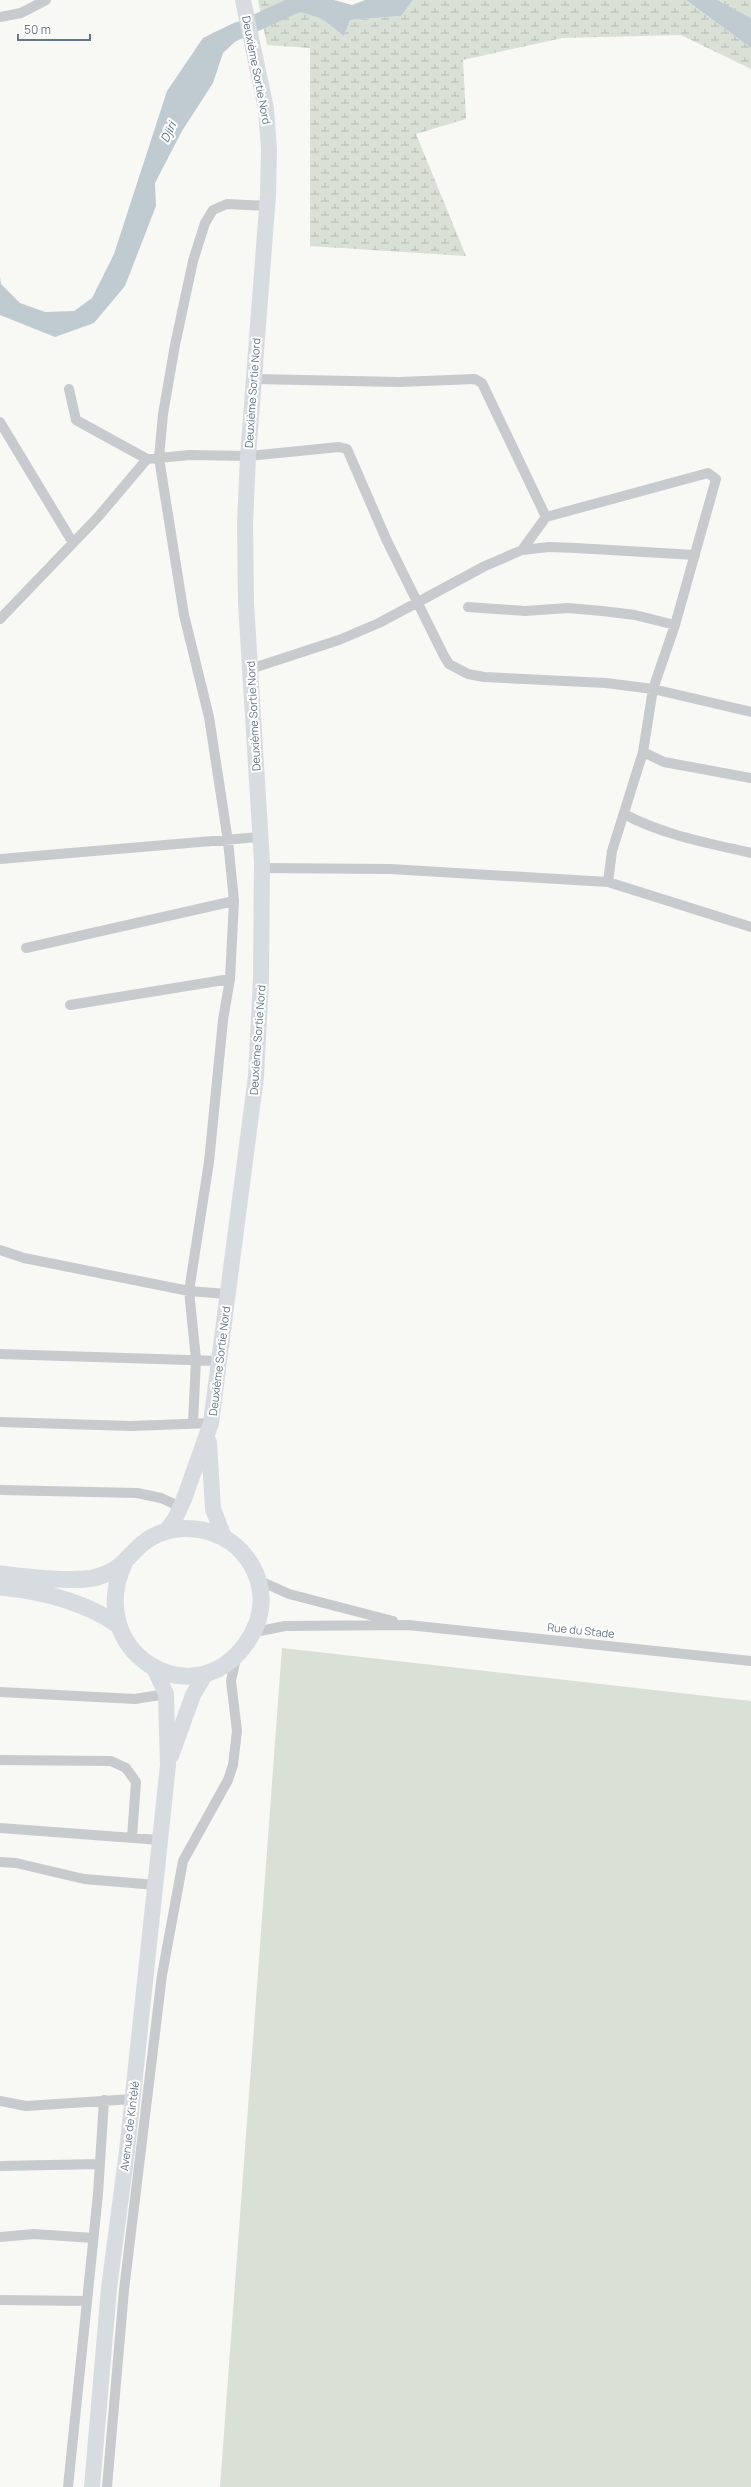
<svg xmlns="http://www.w3.org/2000/svg" width="751" height="2487" viewBox="0 0 751 2487" font-family="Manrope,sans-serif">
  <style>
    .green { fill: #d9e0d5 }
    .wetland { fill: url(#wetland-marsh) }
    .water { fill: #c0cbd1 }
    .lines { fill: none; stroke-linecap: round; stroke-linejoin: round }
    .river { stroke: #c0cbd1; stroke-width: 17 }
    .minor { stroke: #c7cbce; stroke-width: 10 }
    .primary { stroke: #d6dce0; stroke-width: 16 }
    .trunk { stroke: #d6dce0; stroke-width: 17 }
    .labels { text-anchor: middle; dominant-baseline: central; stroke-width: 4; stroke-linejoin: round; paint-order: stroke }
    .street-label { font-size: 11px; fill: #647788; stroke: #fff }
    .water-label { font-size: 12px; font-style: italic; fill: #5f7984; stroke: #fff }
  </style>
  <defs>
    <pattern id="wetland-marsh" width="20" height="14" patternUnits="userSpaceOnUse"><rect width="20" height="14" fill="#d9e0d5"/><path d="M1 5h8M5 5V1M11 12h8M15 12V8" fill="none" stroke="#b4bab3"/></pattern>
  </defs>
  <rect width="100%" height="100%" fill="#f8f8f4"/>
  <path class="green" d="M282,1648L751,1701V2487H220Z"/>
  <path class="wetland" d="M258,0H298L301,12L322,19L344,36L350,20L401,16L413,0H686L751,48V69L681,35L562,38L463,60L466,119L416,134L466,256L310,246V48L267,45Z
    M717,0H751V18L720,2Z"/>
  <path class="water" d="M298,0H334L352,5L365,0H413L401,16L350,20L344,36L322,19L301,12Z
    M686,0H717L751,18V48Z
    M236,22L239,38L223,53L213,83L182,131L155,183L156,206L125,286L94,323L55,337L0,315V277L1,284L20,303L45,312L74,311L92,298L114,254L167,91L203,38Z"/>
  <g class="lines">
    <path class="river" d="M216,41L299,3L319,8"/>
    <path class="minor" d="M0,17L21,13L46,0
      M253,379L399,382L475,379L482,383L546,517L522,550
      M69,389L76,420L147,459L190,455L248,456L339,447L347,449L387,541L444,656L449,664L468,674L484,677L606,683L653,689L751,712
      M0,422L73,543
      M546,517L708,473L716,479L675,625L653,689L643,752L612,851L608,882
      M468,607L525,611L568,608L602,611L635,615L675,625
      M0,619L98,517L147,459
      M250,669L339,640L379,623L485,566L522,550L549,547L576,548L695,555
      M643,752L664,762L751,778
      M624,814C663,835 708,843 751,853
      M0,859L260,837
      M262,868L390,869L608,882L751,927
      M26,948L234,901
      M70,1005L230,979
      M0,1250L24,1258L189,1291L227,1294
      M0,1354L220,1361
      M0,1422L131,1426L211,1423
      M193,1423L196,1359L189,1291L209,1162L223,1020L230,979L234,901L228,841L209,717L184,615L159,458L163,414L175,345L193,261L205,223L213,210L227,204L267,206
      M0,1490L137,1493L161,1498L181,1507
      M258,1580L289,1594L393,1621
      M255,1632L285,1626L408,1625L751,1661
      M0,1692L135,1699L166,1694
      M0,1760L111,1761L126,1768L136,1782L132,1837
      M0,1828L160,1840
      M0,1862L16,1863L84,1879L156,1885
      M0,2101L26,2106L133,2099
      M0,2166L100,2164
      M0,2237L34,2234L93,2238
      M0,2300L87,2301
      M68,2487L98,2194L104,2100
      M107,2487L124,2290L162,1975L183,1861L228,1780L233,1765L237,1731L231,1681L236,1658"/>
    <path class="primary" d="M209,1442L213,1509L224,1537
      M166,1531L175,1519L184,1499L211,1423L256,1076L261,979L262,862L246,603L245,524L248,456L268,195L269,149L266,109L243,0
      M171,1756L193,1695L206,1673
      M92,2487L109,2288L127,2151L168,1765L166,1694L154,1668"/>
    <path class="trunk" d="M0,1574C22,1577 77,1583 97,1577C121,1570 125,1559 142,1544C167,1523 206,1524 232,1543C249,1556 260,1576 261,1597C262,1615 256,1630 245,1645C191,1718 84,1651 124,1564
      M0,1587C40,1591 85,1602 118,1625"/>
  </g>
  <g class="labels">
    <g class="street-label">
      <text transform="translate(257 70) rotate(79)">Deuxième Sortie Nord</text>
      <text transform="translate(252 393) rotate(-86)">Deuxième Sortie Nord</text>
      <text transform="translate(253 716) rotate(-93)">Deuxième Sortie Nord</text>
      <text transform="translate(257 1040) rotate(-86)">Deuxième Sortie Nord</text>
      <text transform="translate(219 1361) rotate(-83)">Deuxième Sortie Nord</text>
      <text transform="translate(581 1630) rotate(6)">Rue du Stade</text>
      <text transform="translate(129 2126) rotate(-83)">Avenue de Kintélé</text>
    </g>
    <g class="water-label">
      <text transform="translate(168 132) rotate(-65)">Djiri</text>
    </g>
  </g>
  <path d="M18 34v6h72v-6" fill="none" stroke="#647788" stroke-width="2"/>
  <text x="24" y="34" font-size="12" fill="#647788" stroke="#ffffff" stroke-width="3" paint-order="stroke">50 m</text>
</svg>
